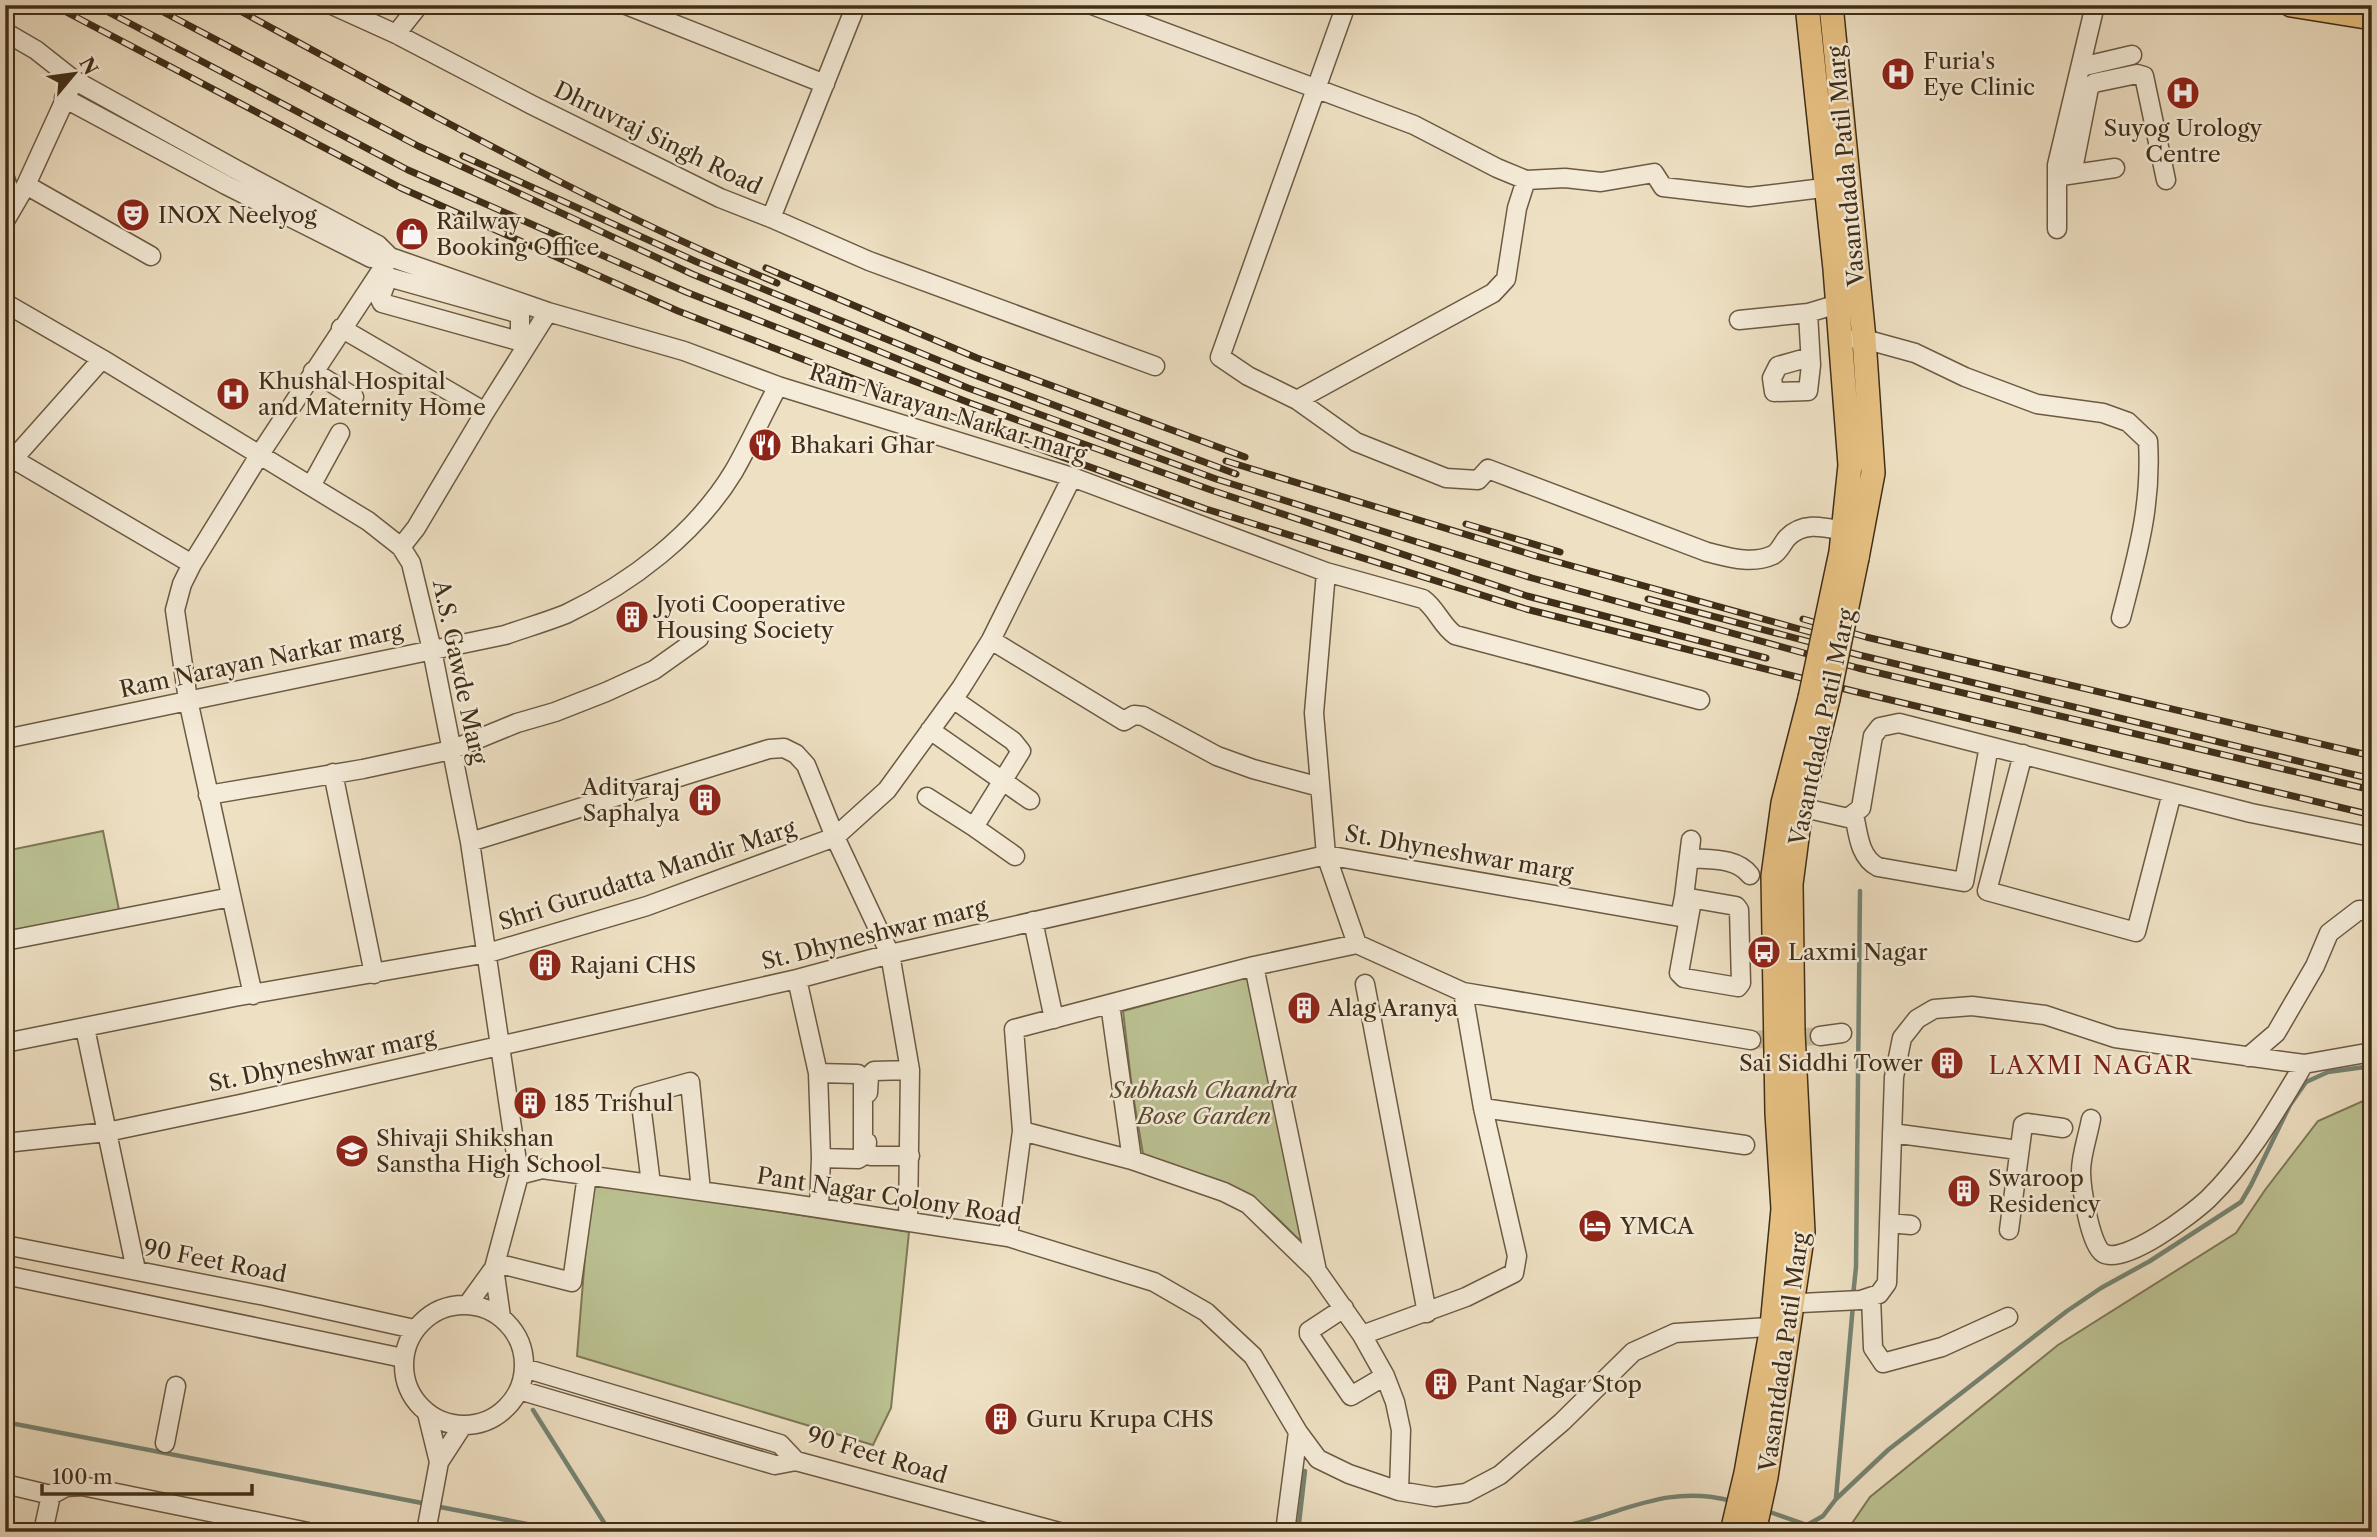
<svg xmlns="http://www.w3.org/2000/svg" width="2377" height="1537" viewBox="0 0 2377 1537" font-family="'Libre Caslon Text',serif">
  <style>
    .green { fill: #bbc192; stroke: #7e7855; stroke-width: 2 }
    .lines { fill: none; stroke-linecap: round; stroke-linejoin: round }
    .stream { stroke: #768473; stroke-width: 4.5 }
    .minor-tunnel { stroke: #cbbca1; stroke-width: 18; stroke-dasharray: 18 9; stroke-linecap: butt }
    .minor-casing { stroke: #6c5a43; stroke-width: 21 }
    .major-casing { stroke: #402e18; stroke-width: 26 }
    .minor { stroke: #f4ebd8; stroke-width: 18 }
    .major { stroke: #e7c082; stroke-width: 23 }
    .rail-casing { stroke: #402e18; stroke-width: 7 }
    .rail { stroke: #f4ebd8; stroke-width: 4.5; stroke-dasharray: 13; stroke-linecap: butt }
    .major-bridge-casing { stroke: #402e18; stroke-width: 26; stroke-linecap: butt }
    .major-bridge { stroke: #e7c082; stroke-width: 23 }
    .labels { text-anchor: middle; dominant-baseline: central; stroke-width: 5; stroke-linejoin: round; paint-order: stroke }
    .poi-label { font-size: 23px; fill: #402e18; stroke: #f4ebd8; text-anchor: start }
    .street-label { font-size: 23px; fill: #402e18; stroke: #f4ebd8 }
    .park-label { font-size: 23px; font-style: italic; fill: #594b30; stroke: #f4ebd8 }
    .neighbourhood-label { font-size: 24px; letter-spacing: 2px; fill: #7a1f14; stroke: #f4ebd8 }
  </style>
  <rect width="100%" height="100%" fill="#eee0c3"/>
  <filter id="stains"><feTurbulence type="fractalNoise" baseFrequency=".00286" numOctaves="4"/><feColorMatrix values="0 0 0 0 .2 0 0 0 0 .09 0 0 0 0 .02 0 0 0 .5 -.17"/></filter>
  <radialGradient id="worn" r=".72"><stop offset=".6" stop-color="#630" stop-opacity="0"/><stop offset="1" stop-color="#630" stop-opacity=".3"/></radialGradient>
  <path class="green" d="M103,831L119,910L5,932V851Z
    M1247,977L1304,1244C1288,1230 1273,1211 1255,1200C1221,1178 1179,1171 1143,1154L1132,1089L1123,1011Z
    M2372,1097V1532H1846L1870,1497L2058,1345L2236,1233L2265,1190L2318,1121Z
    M591,1183L909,1232L891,1408L873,1445L577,1356Z"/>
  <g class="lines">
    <path class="stream" d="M1853,1296L1856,1267L1860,891
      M533,1410L610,1532
      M5,1422L427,1504
      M1836,1498L1853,1305
      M435,1506L568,1532
      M1767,1511L1807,1525L1823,1516L1836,1499L1888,1450L2067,1311L2101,1288L2150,1261L2241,1202L2251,1185L2290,1105L2306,1082L2328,1072L2372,1066
      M1298,1532L1305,1471
      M1562,1532L1565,1526C1626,1512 1667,1484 1732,1501"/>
    <path class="minor-tunnel" d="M1751,1040L1820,1036"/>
    <defs>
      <path id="minor" d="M332,5L396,34L532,105L720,198L771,218L856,5
        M626,5L825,84
        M1092,5L1414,125L1497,168L1526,180L1565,178L1601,182L1654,173L1663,187L1749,197L1839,186
        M1346,5L1220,357L1248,376L1297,400L1356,442L1446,478L1478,480L1488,469L1707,552C1728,557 1751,565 1773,555C1779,552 1782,544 1787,538C1803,521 1824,527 1844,531
        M5,32L36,50L74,80L26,185L5,221
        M396,34L419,5
        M2081,67L2132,55
        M74,80L235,169L378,245L390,257L548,312L684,351L778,386L1072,477L1326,572L1423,599C1437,609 1441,625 1455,635L1700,700
        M64,98L226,185L371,258L390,257
        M2072,174L2089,88L2094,83L2137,74L2144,76L2166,180
        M2061,176L2115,168
        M5,178L8,188L5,193
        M26,185L151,256
        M771,218L869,261L1155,366
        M2057,229V165L2095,5
        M388,277L520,314V338L515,340L382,303L380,299Z
        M5,303L102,359L368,521L401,547L411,563L432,650L470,842L519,1175L494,1268L468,1304
        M1808,313L1811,365L1808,391L1774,392L1772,378L1778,366L1810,357
        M1739,320L1808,313L1838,304
        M341,328L485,412
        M1855,339H1864L1915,353L1965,377L2037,404L2103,413L2128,422L2148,441C2152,506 2137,556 2121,618
        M313,371L354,397
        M1297,400L1493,293L1506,279L1517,208L1526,180
        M13,459L192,564
        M7,466L102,359
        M311,486L340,433
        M401,547L416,528L485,412L548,312
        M1326,572L1314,713L1326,855L1357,944
        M991,640L1124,721L1134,715L1143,716L1217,756L1253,769L1320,787
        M953,699L1013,741L1021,751L974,827L1015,856
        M930,730L1030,800
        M5,739L505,635C525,628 546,622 566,614C631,583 696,534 734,471C750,443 763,414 778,386
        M2023,754L1987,891L2136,932L2172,793
        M333,773L374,974
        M208,795L363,769L451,750L517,723L555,712L606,692L654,670L699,638
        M927,797L974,827
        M1791,805L1848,818L1861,808L1873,736L1880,727L1899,723L2251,813L2372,837
        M1854,814C1858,833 1859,857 1878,867L1964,882L1989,746
        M470,842L769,749L784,748L796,754L806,765L835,837L890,954L910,1070L908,1221
        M1689,858C1710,860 1736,857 1750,875
        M1684,897L1736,906L1739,910L1741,983L1738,987L1684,978L1679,973L1691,906
        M1033,921L1054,1019
        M5,941L231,897
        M1254,966L1317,1271
        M797,979L818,1073L821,1158L819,1207
        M1365,984L1427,1313
        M253,995L188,700L175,610L182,584L192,564L260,454L390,257
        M1110,1004L1132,1160
        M85,1028L136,1270
        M1820,1036L1842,1033
        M5,1043L234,997L488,953L647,906L835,837L887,790L961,688L991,640L1072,477
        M2248,1057L2276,1033L2315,966L2329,933L2359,910L2372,912
        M818,1073L858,1074L863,1079V1156L858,1159L821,1158
        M868,1093L869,1076L874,1071L910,1070
        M1483,1108L1745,1145
        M2091,1119C2088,1136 2081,1155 2081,1171C2081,1187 2090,1245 2103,1253C2124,1266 2192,1214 2208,1199C2248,1160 2276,1111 2304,1064
        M1022,1131L1132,1160L1224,1192L1248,1204L1317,1271L1362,1335L1385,1376L1395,1402L1401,1430L1399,1491
        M1892,1133L2018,1150
        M867,1142L866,1153L871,1156H910
        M5,1143L107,1132L245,1103L797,979L890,954L1326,855L1680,917L1684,897L1691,840
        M519,1175L542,1169L786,1203L1008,1237L1154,1282L1206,1312L1253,1356L1298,1432L1318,1459L1349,1474L1399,1491L1435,1497L1466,1493L1500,1475L1562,1422L1633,1352L1675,1333L1785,1326
        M651,1184L640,1096L690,1082L701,1191
        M1889,1223L1911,1225
        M2009,1230L2023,1125L2027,1123L2063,1128
        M1008,1237L1022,1131L1014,1029L1254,966L1357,944L1463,992L1751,1040
        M5,1245L265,1296L414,1329
        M496,1263L572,1282L587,1175
        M494,1268L501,1317
        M5,1275L403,1358
        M1871,1297L1873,1348L1883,1363L1942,1347L2008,1317
        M1781,1304L1861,1300L1879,1294L1887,1283L1894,1077L1902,1038L1917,1019L1934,1009L1972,1006L2045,1015L2115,1038L2304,1064L2372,1052
        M404 1365a60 60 0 1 1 120 0a60 60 0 1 1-120 0Z
        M1344,1308L1309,1331V1334L1351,1396L1385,1376
        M1362,1335L1466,1297L1514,1273L1517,1256L1483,1108L1463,992
        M524,1368L780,1444L796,1461L1059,1532
        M519,1390L775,1465L796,1461
        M427,1413L439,1462
        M165,1443L176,1386
        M5,1484L51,1495L66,1487L82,1486L308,1532
        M43,1532L51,1495
        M426,1532L439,1462L463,1425
        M1285,1532L1298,1432"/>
      <path id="major" d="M1807,5L1835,269L1850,465L1841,552
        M1831,5L1864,339L1873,473L1857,558
        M2291,5L2372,18
        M1732,1532L1746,1473L1772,1326L1783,1209L1777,1113L1773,876L1783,803L1810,698
        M1754,1532L1766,1477L1803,1232L1793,1032L1791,884L1801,807L1828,699"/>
    </defs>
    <use href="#minor" class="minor-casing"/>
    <use href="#major" class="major-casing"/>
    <use href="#minor" class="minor"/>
    <use href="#major" class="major"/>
    <defs>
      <path id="rail" d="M53,5L401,188L678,311L963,421L1206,509L1526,609L1853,691L2372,815
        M95,5L408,170L686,292L970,403L1211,490L1527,596L1766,658
        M150,5L418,146L692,274L968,388L1216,479L1532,578L1858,668L2372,790
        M229,5C410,102 588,204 777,283
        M463,156L697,262L972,374L1236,474
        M766,268L977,358L1245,457
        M1226,461L1536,556L1817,634
        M1466,524L1560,552
        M1648,599L1859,655L2372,779
        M1803,619L1866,637L2372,756"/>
    </defs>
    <use href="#rail" class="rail-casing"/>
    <use href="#rail" class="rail"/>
    <defs>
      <path id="major-bridge" d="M1810,698L1841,552
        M1828,699L1857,558"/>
    </defs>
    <use href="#major-bridge" class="major-bridge-casing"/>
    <use href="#major-bridge" class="major-bridge"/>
  </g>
  <defs>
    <symbol id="hospital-disc" viewBox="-11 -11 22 22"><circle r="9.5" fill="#8f2418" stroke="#f4ebd8"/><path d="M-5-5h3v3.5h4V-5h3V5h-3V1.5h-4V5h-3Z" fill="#fff"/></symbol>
    <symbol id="theatre-disc" viewBox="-11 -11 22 22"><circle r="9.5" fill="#8f2418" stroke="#f4ebd8"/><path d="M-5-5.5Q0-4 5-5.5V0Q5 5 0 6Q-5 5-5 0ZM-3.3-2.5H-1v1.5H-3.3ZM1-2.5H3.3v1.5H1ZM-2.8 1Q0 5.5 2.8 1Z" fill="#fff"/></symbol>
    <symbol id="shop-disc" viewBox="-11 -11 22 22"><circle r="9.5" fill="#8f2418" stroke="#f4ebd8"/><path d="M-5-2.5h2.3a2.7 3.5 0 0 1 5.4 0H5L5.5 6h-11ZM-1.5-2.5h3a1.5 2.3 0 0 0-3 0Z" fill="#fff"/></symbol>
    <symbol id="restaurant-disc" viewBox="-11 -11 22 22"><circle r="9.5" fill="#8f2418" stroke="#f4ebd8"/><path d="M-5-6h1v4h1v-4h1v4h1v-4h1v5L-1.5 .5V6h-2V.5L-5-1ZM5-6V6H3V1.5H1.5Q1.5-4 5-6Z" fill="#fff"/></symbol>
    <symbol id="building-disc" viewBox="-11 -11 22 22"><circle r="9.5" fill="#8f2418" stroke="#f4ebd8"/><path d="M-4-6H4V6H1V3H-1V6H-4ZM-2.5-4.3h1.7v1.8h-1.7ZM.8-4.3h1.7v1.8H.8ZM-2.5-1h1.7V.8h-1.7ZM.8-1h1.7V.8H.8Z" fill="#fff"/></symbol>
    <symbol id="bus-disc" viewBox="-11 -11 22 22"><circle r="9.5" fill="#8f2418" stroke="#f4ebd8"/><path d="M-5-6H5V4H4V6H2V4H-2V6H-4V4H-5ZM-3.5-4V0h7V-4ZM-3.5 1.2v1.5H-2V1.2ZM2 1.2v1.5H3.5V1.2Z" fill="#fff"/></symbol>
    <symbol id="school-disc" viewBox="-11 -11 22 22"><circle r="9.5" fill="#8f2418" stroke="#f4ebd8"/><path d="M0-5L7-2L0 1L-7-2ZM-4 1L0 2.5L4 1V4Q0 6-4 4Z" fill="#fff"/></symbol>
    <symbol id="hotel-disc" viewBox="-11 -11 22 22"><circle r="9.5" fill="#8f2418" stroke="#f4ebd8"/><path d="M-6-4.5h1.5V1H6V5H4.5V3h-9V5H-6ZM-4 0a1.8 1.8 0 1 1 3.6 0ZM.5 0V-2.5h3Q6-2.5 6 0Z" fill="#fff"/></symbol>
  </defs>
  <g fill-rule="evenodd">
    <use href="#hospital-disc" x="1879" y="55" width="38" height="38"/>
    <use href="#hospital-disc" x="2164" y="74" width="38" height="38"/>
    <use href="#theatre-disc" x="114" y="196" width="38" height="38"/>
    <use href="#shop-disc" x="393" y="215" width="38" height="38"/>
    <use href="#hospital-disc" x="214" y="375" width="38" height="38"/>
    <use href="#restaurant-disc" x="746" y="426" width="38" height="38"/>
    <use href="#building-disc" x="613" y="598" width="38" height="38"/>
    <use href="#building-disc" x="686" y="781" width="38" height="38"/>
    <use href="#bus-disc" x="1745" y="933" width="38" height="38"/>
    <use href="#building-disc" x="526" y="946" width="38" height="38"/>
    <use href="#building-disc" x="1285" y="989" width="38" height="38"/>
    <use href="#building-disc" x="1928" y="1044" width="38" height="38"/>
    <use href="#building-disc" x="511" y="1084" width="38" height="38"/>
    <use href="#school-disc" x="333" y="1132" width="38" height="38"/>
    <use href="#building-disc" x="1945" y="1172" width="38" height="38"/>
    <use href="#hotel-disc" x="1576" y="1207" width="38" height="38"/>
    <use href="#building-disc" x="1422" y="1365" width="38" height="38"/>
    <use href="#building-disc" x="982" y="1400" width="38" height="38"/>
  </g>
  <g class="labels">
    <g class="poi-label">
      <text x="1923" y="61">Furia's<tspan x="1923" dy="26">Eye Clinic</tspan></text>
      <text x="2183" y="128" text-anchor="middle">Suyog Urology<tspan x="2183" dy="26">Centre</tspan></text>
      <text x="158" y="215">INOX Neelyog</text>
      <text x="436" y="221">Railway<tspan x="436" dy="26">Booking Office</tspan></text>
      <text x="258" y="381">Khushal Hospital<tspan x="258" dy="26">and Maternity Home</tspan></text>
      <text x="790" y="445">Bhakari Ghar</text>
      <text x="656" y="604">Jyoti Cooperative<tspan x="656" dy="26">Housing Society</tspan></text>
      <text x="680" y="787" text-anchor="end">Adityaraj<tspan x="680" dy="26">Saphalya</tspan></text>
      <text x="1788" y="952">Laxmi Nagar</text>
      <text x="570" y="965">Rajani CHS</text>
      <text x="1328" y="1008">Alag Aranya</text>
      <text x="1923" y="1063" text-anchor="end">Sai Siddhi Tower</text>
      <text x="554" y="1103">185 Trishul</text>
      <text x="376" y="1138">Shivaji Shikshan<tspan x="376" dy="26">Sanstha High School</tspan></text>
      <text x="1988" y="1178">Swaroop<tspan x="1988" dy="26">Residency</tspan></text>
      <text x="1620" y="1226">YMCA</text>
      <text x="1466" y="1384">Pant Nagar Stop</text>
      <text x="1026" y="1419">Guru Krupa CHS</text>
    </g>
    <g class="street-label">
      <text transform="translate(658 138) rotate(26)">Dhruvraj Singh Road</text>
      <text transform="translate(1846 166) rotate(-95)">Vasantdada Patil Marg</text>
      <text transform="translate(948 413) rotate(17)">Ram Narayan Narkar marg</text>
      <text transform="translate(261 660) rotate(-12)">Ram Narayan Narkar marg</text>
      <text transform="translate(460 672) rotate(78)">A.S. Gawde Marg</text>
      <text transform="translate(1822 727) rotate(-78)">Vasantdada Patil Marg</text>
      <text transform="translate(1459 853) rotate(10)">St. Dhyneshwar marg</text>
      <text transform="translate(647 875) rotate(-18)">Shri Gurudatta Mandir Marg</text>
      <text transform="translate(874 934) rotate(-14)">St. Dhyneshwar marg</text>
      <text transform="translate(322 1060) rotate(-12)">St. Dhyneshwar marg</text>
      <text transform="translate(889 1196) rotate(9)">Pant Nagar Colony Road</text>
      <text transform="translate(215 1261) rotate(11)">90 Feet Road</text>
      <text transform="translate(1784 1352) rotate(-82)">Vasantdada Patil Marg</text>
      <text transform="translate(877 1455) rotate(17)">90 Feet Road</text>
    </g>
    <g class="park-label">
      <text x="1204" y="1090">Subhash Chandra<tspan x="1204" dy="26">Bose Garden</tspan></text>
    </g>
    <g class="neighbourhood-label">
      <text x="2091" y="1065">LAXMI NAGAR</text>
    </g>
  </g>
  <rect width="2377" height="1537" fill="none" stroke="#eee0c3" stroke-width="28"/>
  <rect x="7" y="7" width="2363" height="1523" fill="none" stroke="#402e18" stroke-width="3.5"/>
  <rect x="14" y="14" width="2349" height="1509" fill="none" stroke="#402e18" stroke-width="2"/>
  <g transform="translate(74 74) rotate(61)" stroke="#f4ebd8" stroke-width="5" paint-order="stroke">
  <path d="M0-5L12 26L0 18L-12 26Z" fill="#402e18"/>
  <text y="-10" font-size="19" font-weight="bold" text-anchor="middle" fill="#402e18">N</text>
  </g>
  <path d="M42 1484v10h210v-10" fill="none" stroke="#402e18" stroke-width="3.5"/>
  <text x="52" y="1484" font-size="21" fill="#402e18" stroke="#f4ebd8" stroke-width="5" paint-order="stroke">100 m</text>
  <rect width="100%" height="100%" filter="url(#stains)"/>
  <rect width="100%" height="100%" fill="url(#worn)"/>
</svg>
